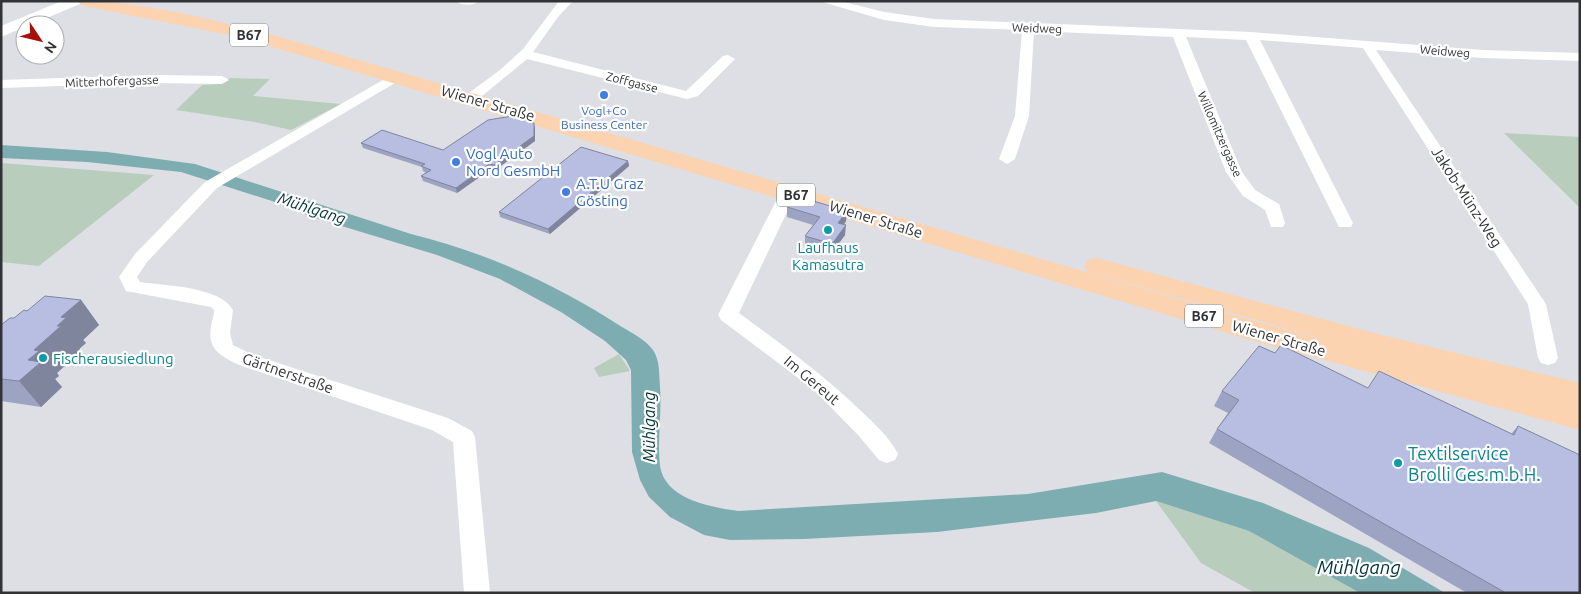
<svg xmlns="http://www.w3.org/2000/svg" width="1581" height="594" viewBox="0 0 1581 594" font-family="Ubuntu,sans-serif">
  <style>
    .green { fill: #b9cdbc }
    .water { fill: #7dadb1 }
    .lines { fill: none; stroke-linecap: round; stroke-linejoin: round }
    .minor { fill: #fff; fill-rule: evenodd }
    .tertiary { fill: #fff; fill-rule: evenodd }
    .primary { fill: #fbd3b0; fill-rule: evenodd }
    .wall { fill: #9da3c2 }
    .shaded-wall { fill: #80859e }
    .building { fill: #b7bee2; stroke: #80859e }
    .shop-dot { fill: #3f7fe0; stroke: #fff; stroke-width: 2 }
    .culture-dot { fill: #0f9aa8; stroke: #fff; stroke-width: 2 }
    .labels { text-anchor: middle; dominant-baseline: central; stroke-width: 4.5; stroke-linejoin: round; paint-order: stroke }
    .far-street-label { font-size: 12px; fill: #323336; stroke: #fff }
    .far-shop-label { font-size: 12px; fill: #366cbe; stroke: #fff }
    .shield { fill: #fff; stroke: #707072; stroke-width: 1 }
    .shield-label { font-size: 14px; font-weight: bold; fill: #323336 }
    .street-label { font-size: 15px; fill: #323336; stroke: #fff }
    .shop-label { font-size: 15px; fill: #366cbe; stroke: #fff; text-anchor: start }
    .culture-label { font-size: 15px; fill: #0d838f; stroke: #fff }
    .water-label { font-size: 16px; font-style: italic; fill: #013236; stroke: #fff }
    .near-culture-label { font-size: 18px; fill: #0d838f; stroke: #fff; text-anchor: start }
    .near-water-label { font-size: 19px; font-style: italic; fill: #013236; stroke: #fff }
  </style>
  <rect width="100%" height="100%" fill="#dddfe5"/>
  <path class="green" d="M230,78L270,79L253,96L341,104L291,130L255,122L176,110L202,85L221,84Z
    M1504,133L1580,137V208Z
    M1,163L154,175L39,266L1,262Z
    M619,354L630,371L599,377L594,368Z
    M1156,501L1249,531L1360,593H1255L1201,563Z"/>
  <path class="water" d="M1,145L107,152L195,164L411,234C485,252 558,285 622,327C632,333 646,340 653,350C660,360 659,374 660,387C662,413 657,440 660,466C665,500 712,507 738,511L1028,494L1162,472L1263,503L1369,548L1445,593H1360L1249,531L1156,501L1096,513L937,532L804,539L730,540L704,535L670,517L649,497L640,480L632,452L631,370L626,360L605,341L561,312L500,279L437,255L312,217L272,201L181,172L87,162L1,158Z"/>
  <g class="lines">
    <path class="minor" d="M456,1H479C474,6 461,6 456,1Z
      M559,1H573L558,17L533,52L686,91L723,56L728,55L735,59L698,96L687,99L527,59L476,101H466L464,98L466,95L500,70L523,49Z
      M819,1H840L884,12L934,19L1251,32L1483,50L1580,53V61L1483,58L1376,50L1546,304L1558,358L1555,363L1548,365L1541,363L1538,358L1528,304L1363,48L1260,40L1353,223L1351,227H1339L1337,223L1246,40L1186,37L1242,172L1255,190L1279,204L1285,223L1283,227H1271L1265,210L1243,196L1226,172L1173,37L1034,31L1029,116L1015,159L1007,164L999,159L1015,116L1022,30L934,27L884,20Z
      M395,73L400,74L402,77L400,80L217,188L147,262L137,277L140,282C166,286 219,286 233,310L230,333L233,345L253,355L448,418L472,431L475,437L490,593H464L453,442L432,430L239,365C221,356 207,350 211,326C212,321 214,316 214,310L211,307L126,291L119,277L135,254L205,182Z
      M153,75L222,76L229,80L222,84L153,83L1,88V80Z
      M788,188L796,193L739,313C781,344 823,374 861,411C874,423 890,438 898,454L895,460L887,463L879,460L858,435L813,389L721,320L718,315L780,193Z"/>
    <path class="tertiary" d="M62,1H82L80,4L1,37V26Z"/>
    <path class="primary" d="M76,1C144,1 214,20 280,37L1258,322L1333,342L1088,272L1084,266L1088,260L1097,258L1374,333L1580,383V430L1247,339L266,45L229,35L84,6Z"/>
  </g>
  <path class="wall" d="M535,128V141L495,170L491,169L457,193L423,181L421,176L426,173L423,171L422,167L363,148L361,143L443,150Z
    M628,161L629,166L550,234L500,217L499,212Z
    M787,207L847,211L846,221L844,225L845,235L831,254L805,245V236L813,225L787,217Z
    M81,300L99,325L83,340L86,343L79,349L81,351L57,373L59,376L55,379L62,387L41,407L1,401V325L27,311Z
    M1275,353L1368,388L1511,434L1518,426L1580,593H1467L1209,443L1217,429L1228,413L1214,406L1222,391Z"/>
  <path class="shaded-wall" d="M534,123L535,128V141L495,170L494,165Z
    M628,161L629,166L550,234L548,229Z
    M489,164L491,169L457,193L456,188Z
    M847,211L846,221L837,233L838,223Z
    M846,225L845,235L831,254L832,244Z
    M81,300L99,325L83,340L86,343L79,349L81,351L57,373L59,376L55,379L62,387L41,407L19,381L28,360L34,350L57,326L61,317Z"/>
  <path class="building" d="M512,116L534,123V136L494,165L489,164L456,188L421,176L431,170L421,166L425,164L361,143L382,130L443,150L488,120Z
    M581,147L628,161L548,229L499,212Z
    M793,195L847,211L838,223L846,225L832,244L805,236L820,217L787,207Z
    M45,296L81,300L61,317L66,318L57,326H61L34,350L39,351L28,360L41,362L19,381L1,379V325L10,318H14L24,310L27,311Z
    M1281,345L1368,388L1379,371L1514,435L1518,426L1580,455V593H1506L1217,429L1239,400L1222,391L1259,346L1275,353Z"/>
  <g class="shop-dot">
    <circle cx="604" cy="95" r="5"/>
    <circle cx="456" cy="162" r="5"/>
    <circle cx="566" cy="192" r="5"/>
  </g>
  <g class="culture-dot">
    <circle cx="828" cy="230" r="5"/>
    <circle cx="43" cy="358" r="5"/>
    <circle cx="1398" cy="463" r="5"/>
  </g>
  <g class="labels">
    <g class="far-street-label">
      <text transform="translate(1037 28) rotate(2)">Weidweg</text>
      <text transform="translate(1445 51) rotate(5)">Weidweg</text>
      <text transform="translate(112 81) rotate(-2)">Mitterhofergasse</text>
      <text transform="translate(632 82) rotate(14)">Zoffgasse</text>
      <text transform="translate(1220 134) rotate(66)">Willomitzergasse</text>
    </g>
    <g class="far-shop-label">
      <text x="604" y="110">Vogl+Co<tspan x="604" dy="14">Business Center</tspan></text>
    </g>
    <g class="shield">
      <rect x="230" y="23.5" width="38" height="23" rx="4"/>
      <rect x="777" y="183.5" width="38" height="23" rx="4"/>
      <rect x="1185" y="304.5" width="38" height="23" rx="4"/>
    </g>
    <g class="shield-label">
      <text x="249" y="35">B67</text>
      <text x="796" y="195">B67</text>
      <text x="1204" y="316">B67</text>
    </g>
    <g class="street-label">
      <text transform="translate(488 103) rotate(16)">Wiener Straße</text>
      <text transform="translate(1467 197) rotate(57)">Jakob-Münz-Weg</text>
      <text transform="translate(876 219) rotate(17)">Wiener Straße</text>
      <text transform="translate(1279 338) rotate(16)">Wiener Straße</text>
      <text transform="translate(288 373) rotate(19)">Gärtnerstraße</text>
      <text transform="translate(812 380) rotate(40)">Im Gereut</text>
    </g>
    <g class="shop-label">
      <text x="466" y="153">Vogl Auto<tspan x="466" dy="17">Nord GesmbH</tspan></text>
      <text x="576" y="183">A.T.U Graz<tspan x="576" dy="17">Gösting</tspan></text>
    </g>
    <g class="culture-label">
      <text x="828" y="247">Laufhaus<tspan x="828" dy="17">Kamasutra</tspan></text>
      <text x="53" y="358" text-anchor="start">Fischerausiedlung</text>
    </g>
    <g class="water-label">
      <text transform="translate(312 208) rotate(18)">Mühlgang</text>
      <text transform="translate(649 427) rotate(-90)">Mühlgang</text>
    </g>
    <g class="near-culture-label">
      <text x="1408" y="453">Textilservice<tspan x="1408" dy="21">Brolli Ges.m.b.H.</tspan></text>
    </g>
    <g class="near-water-label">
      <text x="1359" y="567">Mühlgang</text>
    </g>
  </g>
  <rect width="1581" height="594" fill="none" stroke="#323336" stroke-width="5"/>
  <g transform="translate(40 40) rotate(125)"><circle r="24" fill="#ffffff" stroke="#adadaf"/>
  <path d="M0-4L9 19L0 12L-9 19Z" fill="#a5110b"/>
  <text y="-8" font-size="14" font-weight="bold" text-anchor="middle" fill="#323336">N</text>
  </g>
</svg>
